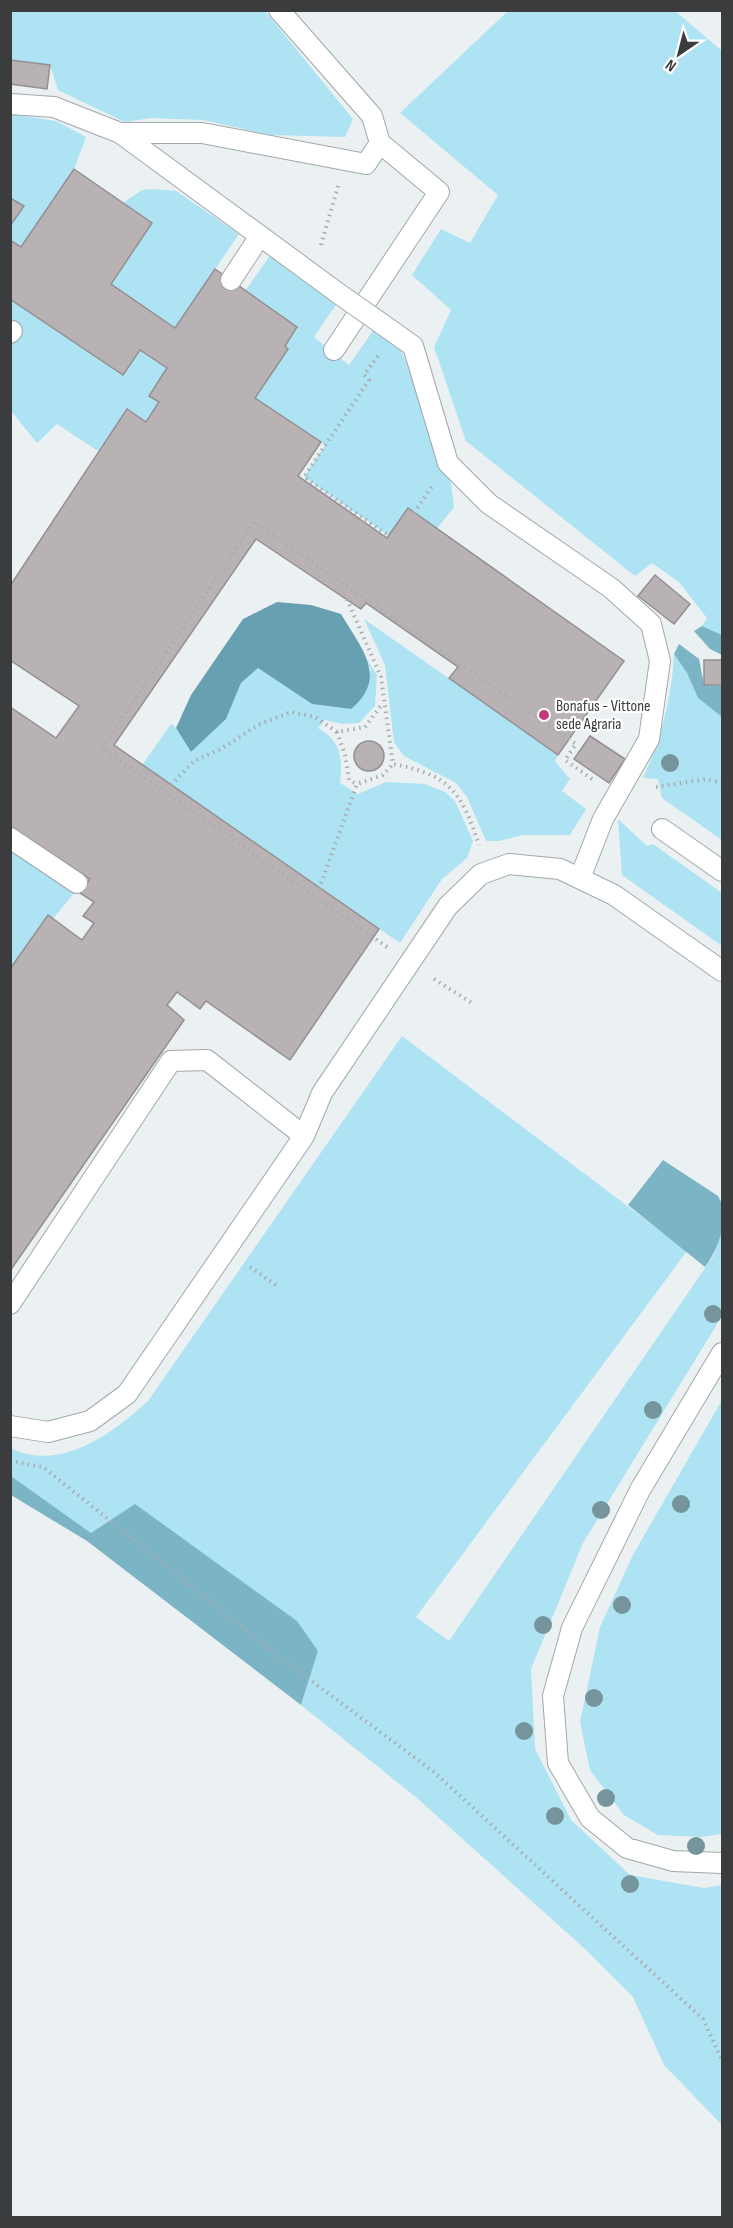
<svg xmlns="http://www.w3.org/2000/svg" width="733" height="2228" viewBox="0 0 733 2228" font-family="'Sofia Sans Condensed',sans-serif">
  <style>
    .green { fill: #ade3f2 }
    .forest { fill: #7bb5c5 }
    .water { fill: #67a1b1 }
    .building { fill: #b8b2b4; stroke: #948f90; stroke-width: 1.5 }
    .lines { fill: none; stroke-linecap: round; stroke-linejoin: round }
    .lane-casing { stroke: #a2a8a9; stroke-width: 22 }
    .path { stroke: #a8acae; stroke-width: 4; stroke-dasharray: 1.5 4.5; stroke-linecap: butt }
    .lane { stroke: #fff; stroke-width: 20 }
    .lane-bridge-casing { stroke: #a2a8a9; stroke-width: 22; stroke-linecap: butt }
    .lane-bridge { stroke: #fff; stroke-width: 20 }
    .tree { fill: #75949b }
    .poi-dot { fill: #c13b7c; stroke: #fff; stroke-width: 2 }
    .labels { text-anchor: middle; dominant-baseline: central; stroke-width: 4.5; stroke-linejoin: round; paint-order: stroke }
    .poi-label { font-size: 16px; fill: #3a3c3d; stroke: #fff; text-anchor: start }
  </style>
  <rect width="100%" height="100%" fill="#ebf0f2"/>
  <path class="green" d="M11,11H265L353,119L345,137L271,135L203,120L152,118L125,122L58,90L50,65L11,60Z
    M508,11H675L722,51V635L702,626L707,618L679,582L652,563L635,576L466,441L434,347L451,310L412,275L441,229L470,243L498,195L400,113Z
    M10,114L56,121L86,137L74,169L21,247L11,240V226L23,207L11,198Z
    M154,189L176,191L239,234L175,328L111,284L152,223L123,203L142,190Z
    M271,254L337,303L314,337L349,365L375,328L400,348L415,382L437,455L451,483L454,507L436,530L408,508L389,536L304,477L325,445L255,398L287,349L285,346L297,327L246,290Z
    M10,299L122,375L140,350L167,368L149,395L159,402L146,422L127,409L98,451L57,424L37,443L11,411Z
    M364,619L558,755L555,761L570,779L562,791L586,809L570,835H522L499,841H486L467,797L456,783L404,756L394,742L385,665Z
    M674,654L687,673L698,698L722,717V840L662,798L658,779L643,778C661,738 672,698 674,654Z
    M364,655L377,675L375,706L359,723L342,724L325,720L318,728C341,741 343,758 340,783L358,794L386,782L425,784L445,792L455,801L473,841L467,858L442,879L400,943L142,765L171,724L176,728L191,752L226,719L241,683L258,668L312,704L351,709L371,669Z
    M618,819L647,846L653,844L722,893V946L622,875Z
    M11,826L90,879L80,893L76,891L11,969Z
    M402,1036L687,1251L416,1617L449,1641L714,1255L722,1226V1316L583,1543L531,1669L535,1749L571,1820L630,1875L704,1888L722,1885V2125L664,2065L633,1997L584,1948L417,1798L301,1705L318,1651L91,1533L11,1476L10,1448C61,1473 113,1433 148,1401Z
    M722,1400V1834L701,1837L658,1835L624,1815L590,1770L580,1722L600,1627L633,1555Z"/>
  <path class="forest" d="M702,626L722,635V655L710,649L694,631Z
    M679,644L699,659L704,685L722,686V717L698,698L687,673L674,654Z
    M663,1160L718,1196C731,1216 718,1250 705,1267L628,1205Z
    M11,1476L91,1533L135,1504L297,1621L318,1651L301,1705L87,1541L11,1495Z"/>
  <path class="water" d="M277,602L311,605L341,614C361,648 389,677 351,709L312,704L258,668L241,683L226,719L191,752L176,728L191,695L243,619Z"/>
  <path class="building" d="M10,60L50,65L47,89L10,84Z
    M74,169L152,223L111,284L175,328L215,269L297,327L285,346L288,349L255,398L321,442L298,476L387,538L408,508L624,661L558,755L449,678L458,667L366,603L361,609L256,539L114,745L379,929L290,1060L206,1001L200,1009L177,992L167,1005L184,1020L10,1271V969L48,915L82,940L94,923L83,916L94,902L80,893L90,879L10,826V707L56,738L79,706L10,660V586L127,409L146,422L159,402L149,396L167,368L140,350L123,375L10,299V240L21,247Z
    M10,198L24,206L10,226Z
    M655,575L690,604L674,624L638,596Z
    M704,660H722V685H704Z
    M590,736L625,759L609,783L574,759Z
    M354 756a15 15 0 1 1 30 0a15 15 0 1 1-30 0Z"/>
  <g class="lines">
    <defs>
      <path id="lane" d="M10,104L54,107L120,133H202L366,164L380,143L372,116L279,10
        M120,133L342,296
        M231,280L260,236
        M382,324L413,346L448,463L489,504L611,588L651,624L660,661L649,739L603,819L580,878
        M10,333L12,331
        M334,350L439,192L380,143
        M662,829L722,871
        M10,838L77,883
        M10,1304L171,1061L207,1060L304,1136
        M722,1353L640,1490L572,1628L553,1696L558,1763L590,1818L627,1848L673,1861L722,1863
        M10,1426L48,1432L90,1421L127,1394L304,1136L322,1093L448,906L481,874L509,864L560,869L614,895L722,971"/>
    </defs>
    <use href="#lane" class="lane-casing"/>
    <path class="path" d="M321,245L338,186
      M378,356L364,375L369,380L304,477L389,536
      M414,513L432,486
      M347,599L381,677L393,764C450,775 461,791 479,845
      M337,732L345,755L349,780L357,784
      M171,785L194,761L221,749L258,725L291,712L315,717L337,732L365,727L383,703
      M656,787L706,779L722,783
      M319,889L357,784L383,775L393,764
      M387,947L102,748L254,522L576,744L565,760L592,779
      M434,979L472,1003
      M250,1267L276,1285
      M10,1461L43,1467L286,1662L434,1772L703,2019L722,2060"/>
    <use href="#lane" class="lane"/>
    <defs>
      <path id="lane-bridge" d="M342,296L382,324"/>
    </defs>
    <use href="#lane-bridge" class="lane-bridge-casing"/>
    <use href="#lane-bridge" class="lane-bridge"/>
  </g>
  <g class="tree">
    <circle cx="670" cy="763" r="9"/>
    <circle cx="713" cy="1314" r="9"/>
    <circle cx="653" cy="1410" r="9"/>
    <circle cx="681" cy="1504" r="9"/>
    <circle cx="601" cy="1510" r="9"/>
    <circle cx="622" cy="1605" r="9"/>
    <circle cx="543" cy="1625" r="9"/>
    <circle cx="594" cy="1698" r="9"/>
    <circle cx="524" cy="1731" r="9"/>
    <circle cx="606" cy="1798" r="9"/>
    <circle cx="555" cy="1816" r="9"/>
    <circle cx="696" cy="1846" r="9"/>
    <circle cx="630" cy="1884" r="9"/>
  </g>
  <circle class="poi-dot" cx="544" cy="715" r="6"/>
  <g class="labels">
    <g class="poi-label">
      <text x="556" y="706">Bonafus - Vittone<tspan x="556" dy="18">sede Agraria</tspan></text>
    </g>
  </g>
  <rect width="733" height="2228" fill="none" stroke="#3a3c3d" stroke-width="24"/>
  <g transform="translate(679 54) rotate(215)" stroke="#ffffff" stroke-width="4.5" paint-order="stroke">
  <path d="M0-4.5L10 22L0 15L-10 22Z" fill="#3a3c3d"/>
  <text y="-9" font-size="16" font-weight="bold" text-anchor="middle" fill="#3a3c3d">N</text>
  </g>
</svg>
